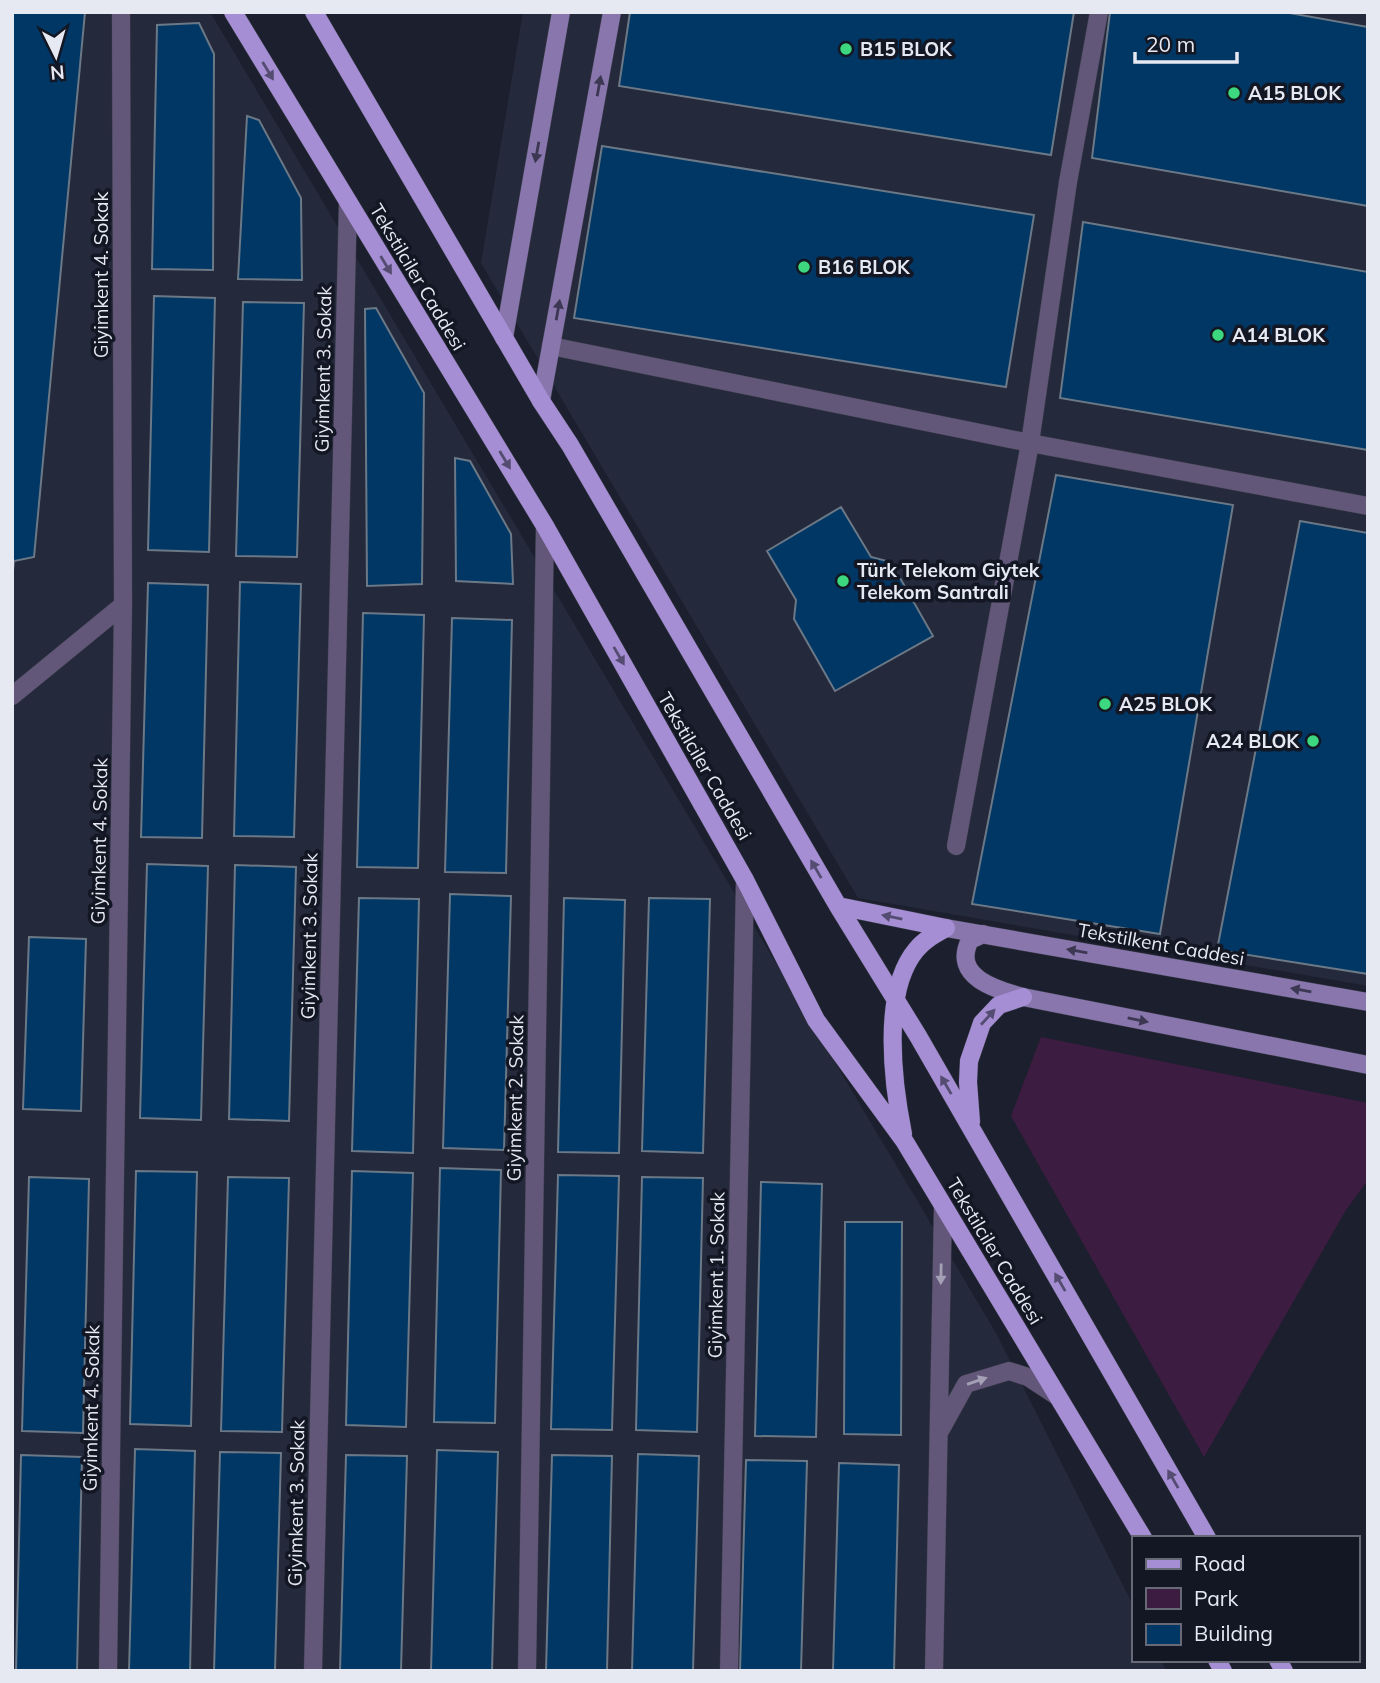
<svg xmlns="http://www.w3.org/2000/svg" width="1380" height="1683" viewBox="0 0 1380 1683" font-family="Mulish,sans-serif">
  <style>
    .built { fill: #25293c }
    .green { fill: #3d1c41 }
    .building { fill: #003765; stroke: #6b7886; stroke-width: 2 }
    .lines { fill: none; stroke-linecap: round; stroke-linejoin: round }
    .street-casing { stroke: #383b49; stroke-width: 19 }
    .secondary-casing { stroke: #383b49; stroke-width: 19 }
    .primary-casing { stroke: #383b49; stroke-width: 19 }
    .street { stroke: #625779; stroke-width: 18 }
    .secondary { stroke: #8876ac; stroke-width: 18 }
    .primary { stroke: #a58ed3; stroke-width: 18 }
    .oneway { fill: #554c72 }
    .oneway2 { fill: #3c3853 }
    .oneway3 { fill: #a4a0b6 }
    .poi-dot { fill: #3cd77e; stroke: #131623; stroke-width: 2.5 }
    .labels { text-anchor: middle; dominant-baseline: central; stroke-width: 7; stroke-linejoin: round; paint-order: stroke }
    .poi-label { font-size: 19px; font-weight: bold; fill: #e6e8f2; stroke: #131623; text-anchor: start }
    .street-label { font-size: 19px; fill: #e6e8f2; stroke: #131623 }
  </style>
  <rect width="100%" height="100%" fill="#1c1f2d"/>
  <path class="built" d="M12,12H210L996,1333L1133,1605V1660H1161L1166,1671H12Z
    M523,12H1368V986L858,898L481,263Z"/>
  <path class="green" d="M1041,1037L1368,1103V1180L1346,1210L1204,1457L1011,1116Z"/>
  <path class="building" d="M12,12H85L34,557L14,561L12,580Z
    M630,12H1074L1051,155L619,86Z
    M1110,12H1284L1368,27V206L1092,158Z
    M199,23L214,54L213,270L152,269L157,25Z
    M247,116L259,120L301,198L302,280L238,279Z
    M602,146L1034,215L1006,387L574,318Z
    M1083,222L1368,272V450L1060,398Z
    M154,296L215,298L209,552L148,550Z
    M243,302L304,303L297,557L236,556Z
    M376,308L424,393L422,584L367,586L365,309Z
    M455,458L470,461L511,534L513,584L456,581Z
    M1056,475L1233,505L1160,934L972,904Z
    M841,507L871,557L891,562L933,636L835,691L794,619L796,600L767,551Z
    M1300,521L1368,533V974L1217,950Z
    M240,582L301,584L294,837L234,836Z
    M148,583L208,585L202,838L141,837Z
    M363,613L424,615L418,868L357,867Z
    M452,618L512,620L506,873L445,872Z
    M147,864L208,866L201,1120L140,1118Z
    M235,865L296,867L289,1121L229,1119Z
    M450,894L511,896L504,1150L443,1148Z
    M359,898L419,899L413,1153L352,1151Z
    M564,898L625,900L619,1153L558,1152Z
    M649,898L710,899L703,1153L642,1151Z
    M29,937L86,939L81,1111L23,1109Z
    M440,1168L501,1170L495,1423L434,1422Z
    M136,1171L197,1172L191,1426L130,1424Z
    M352,1171L413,1173L406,1427L346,1425Z
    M558,1175L619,1176L612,1430L551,1429Z
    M29,1177L89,1179L83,1433L22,1431Z
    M228,1177L289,1178L282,1432L221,1431Z
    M642,1177L703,1178L697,1432L636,1430Z
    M761,1182L822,1184L816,1437L755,1436Z
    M845,1222H902L901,1435L844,1434Z
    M135,1449L195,1451L190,1671H129Z
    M437,1450L498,1452L492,1671H431Z
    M220,1452L281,1453L275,1671H214Z
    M638,1454L699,1456L693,1671H632Z
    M21,1455L82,1457L77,1671H16Z
    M346,1455L407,1456L401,1671H340Z
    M552,1455L612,1456L607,1671H546Z
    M746,1460L807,1461L801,1671H740Z
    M839,1463L899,1465L894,1671H833Z"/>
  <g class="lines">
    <defs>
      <path id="street" d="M551,346L1030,443L1368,506
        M12,696L123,605
        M956,846L1030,443L1068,182L1099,12
        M940,1431L966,1384L1009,1371L1028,1377L1057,1396
        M108,1671L123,605L121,12
        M313,1671L348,202
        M527,1671L545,526
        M729,1671L745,880
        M934,1671L943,1206"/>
      <path id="secondary" d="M504,338L561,12
        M541,401L612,12
        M946,928L1368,1002
        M983,934L970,940C951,977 997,990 1023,997L1368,1065"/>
      <path id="primary" d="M233,12L545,526L745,880L816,1020L905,1142L1143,1538
        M314,12L541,401L570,445L838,906L918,1036L1207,1538
        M838,906L946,928
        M971,1122L968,1082L969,1061L982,1023L999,1005L1023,997
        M903,1134C893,1084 881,992 916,950C924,940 935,934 946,928
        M1217,1660L1223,1671
        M1278,1660L1284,1671"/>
    </defs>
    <use href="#street" class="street-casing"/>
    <use href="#secondary" class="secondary-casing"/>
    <use href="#primary" class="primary-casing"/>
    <use href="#street" class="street"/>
    <use href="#secondary" class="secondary"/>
    <use href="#primary" class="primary"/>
  </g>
  <defs><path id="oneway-solid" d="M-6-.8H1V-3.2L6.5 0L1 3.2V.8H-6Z" transform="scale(1.75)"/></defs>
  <g class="oneway">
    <use href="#oneway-solid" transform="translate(268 71) rotate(59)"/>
    <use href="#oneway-solid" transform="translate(386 265) rotate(59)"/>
    <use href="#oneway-solid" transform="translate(505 460) rotate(59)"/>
    <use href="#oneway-solid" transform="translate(619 656) rotate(60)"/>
    <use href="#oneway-solid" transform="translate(816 869) rotate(-120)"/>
    <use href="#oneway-solid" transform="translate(892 917) rotate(-168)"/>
    <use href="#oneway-solid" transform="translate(988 1017) rotate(-48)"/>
    <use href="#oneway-solid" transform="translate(946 1085) rotate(-120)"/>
    <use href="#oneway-solid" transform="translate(1060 1282) rotate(-120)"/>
    <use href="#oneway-solid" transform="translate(1173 1479) rotate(-120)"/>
  </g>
  <g class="oneway2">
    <use href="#oneway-solid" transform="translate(599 86) rotate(-80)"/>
    <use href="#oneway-solid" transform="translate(537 152) rotate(100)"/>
    <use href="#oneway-solid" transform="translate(558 310) rotate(-80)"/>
    <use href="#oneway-solid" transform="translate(1077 951) rotate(-170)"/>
    <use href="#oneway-solid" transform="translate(1301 990) rotate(-170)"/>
    <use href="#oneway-solid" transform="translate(1138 1020) rotate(11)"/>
  </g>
  <g class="oneway3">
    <use href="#oneway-solid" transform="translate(941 1274) rotate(91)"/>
    <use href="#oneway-solid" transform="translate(977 1381) rotate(-19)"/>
  </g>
  <g class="poi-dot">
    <circle cx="846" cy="49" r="7"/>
    <circle cx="1234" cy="93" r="7"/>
    <circle cx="804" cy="267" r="7"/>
    <circle cx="1218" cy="335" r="7"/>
    <circle cx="843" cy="581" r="7"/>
    <circle cx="1105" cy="704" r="7"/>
    <circle cx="1313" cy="741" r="7"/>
  </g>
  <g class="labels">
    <g class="poi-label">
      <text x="860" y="49">B15 BLOK</text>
      <text x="1248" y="93">A15 BLOK</text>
      <text x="818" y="267">B16 BLOK</text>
      <text x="1232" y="335">A14 BLOK</text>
      <text x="857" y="570">Türk Telekom Giytek<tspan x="857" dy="22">Telekom Santrali</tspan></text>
      <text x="1119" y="704">A25 BLOK</text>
      <text x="1299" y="741" text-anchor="end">A24 BLOK</text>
    </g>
    <g class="street-label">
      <text transform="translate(101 275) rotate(-90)">Giyimkent 4. Sokak</text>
      <text transform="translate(418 277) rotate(59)">Tekstilciler Caddesi</text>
      <text transform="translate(323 369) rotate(-89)">Giyimkent 3. Sokak</text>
      <text transform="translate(705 766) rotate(60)">Tekstilciler Caddesi</text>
      <text transform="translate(99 841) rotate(-89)">Giyimkent 4. Sokak</text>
      <text transform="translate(309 936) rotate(-89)">Giyimkent 3. Sokak</text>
      <text transform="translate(1161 944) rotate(10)">Tekstilkent Caddesi</text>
      <text transform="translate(515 1098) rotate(-89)">Giyimkent 2. Sokak</text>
      <text transform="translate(995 1251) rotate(59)">Tekstilciler Caddesi</text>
      <text transform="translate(716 1275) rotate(-89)">Giyimkent 1. Sokak</text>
      <text transform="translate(91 1408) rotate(-89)">Giyimkent 4. Sokak</text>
      <text transform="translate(296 1503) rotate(-89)">Giyimkent 3. Sokak</text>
    </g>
  </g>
  <rect width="1380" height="1683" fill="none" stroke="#e6e8f2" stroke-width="28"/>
  <rect x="1132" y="1536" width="228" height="126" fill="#131623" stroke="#676a76" stroke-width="2"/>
  <rect x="1146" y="1559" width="35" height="10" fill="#a58ed3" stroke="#676a76" stroke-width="2"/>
  <text x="1194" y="1571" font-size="21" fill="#e6e8f2">Road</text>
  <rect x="1146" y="1588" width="35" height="21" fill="#3d1c41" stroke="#676a76" stroke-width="2"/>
  <text x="1194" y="1606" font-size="21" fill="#e6e8f2">Park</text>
  <rect x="1146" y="1624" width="35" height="21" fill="#003765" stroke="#676a76" stroke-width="2"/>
  <text x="1194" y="1641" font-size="21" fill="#e6e8f2">Building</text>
  <g transform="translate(56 56) rotate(175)" stroke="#131623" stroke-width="5" paint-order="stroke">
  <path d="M0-5L12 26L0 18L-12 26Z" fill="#e6e8f2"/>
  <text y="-10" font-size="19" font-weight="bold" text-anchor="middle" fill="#e6e8f2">N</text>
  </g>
  <path d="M1135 52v10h102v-10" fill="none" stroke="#e6e8f2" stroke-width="3.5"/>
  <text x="1146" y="52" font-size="21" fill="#e6e8f2" stroke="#131623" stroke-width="5" paint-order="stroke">20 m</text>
</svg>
